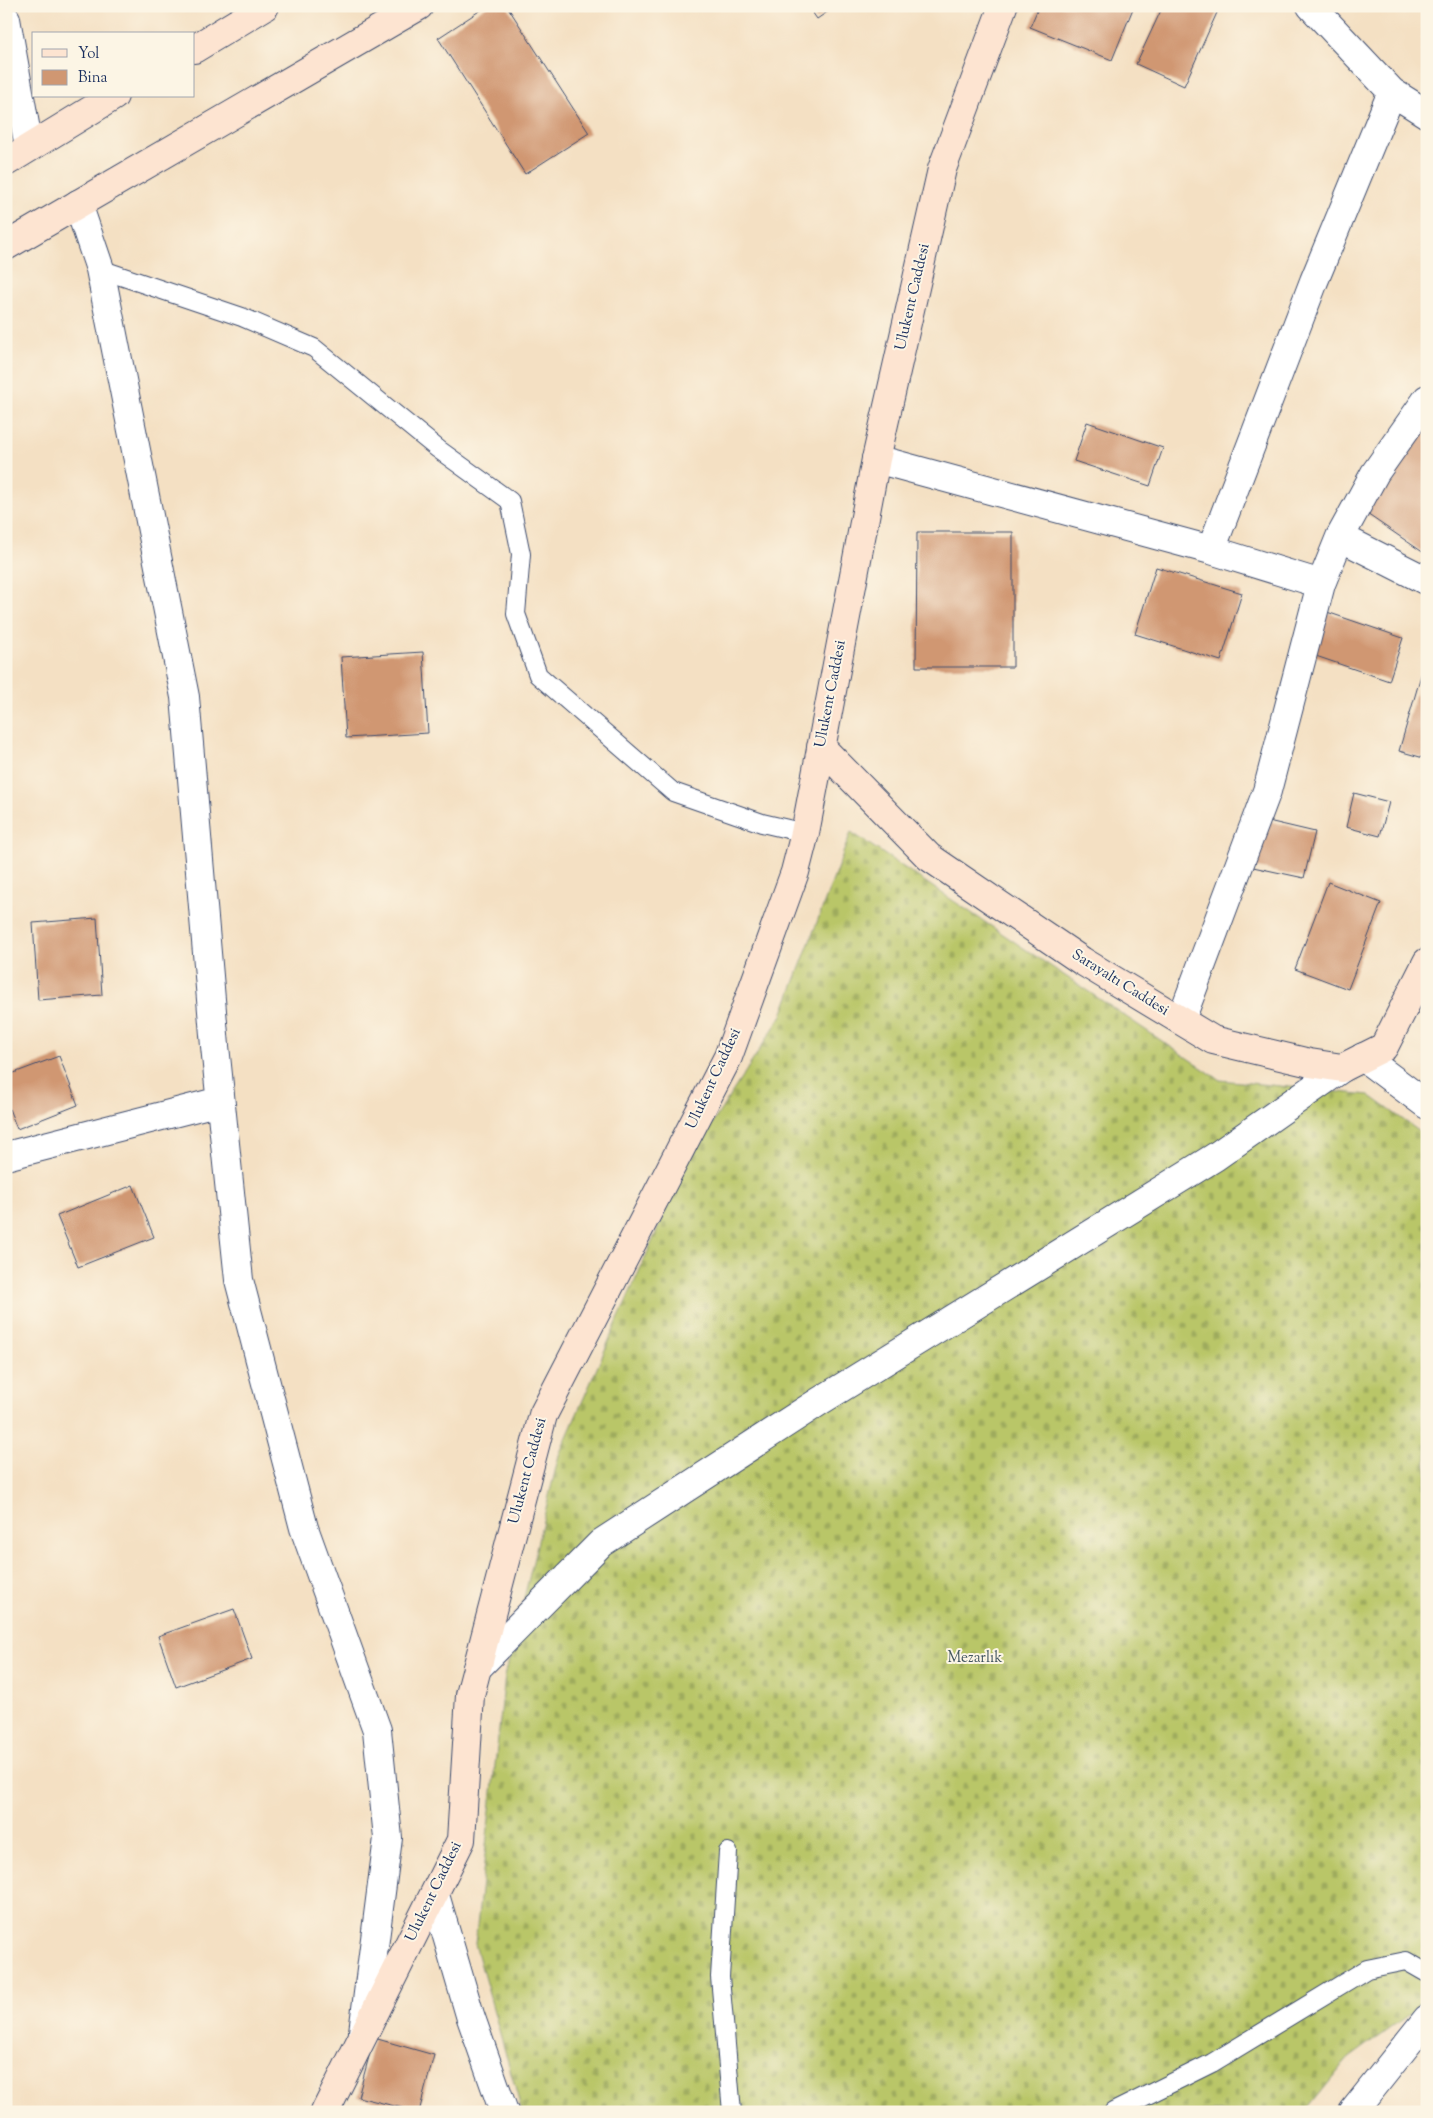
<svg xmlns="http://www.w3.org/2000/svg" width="1433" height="2118" viewBox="0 0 1433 2118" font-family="'Sorts Mill Goudy',serif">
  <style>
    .cemetery { fill: url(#cemetery-stones); stroke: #6a7a63 }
    .building { fill: #d09772 }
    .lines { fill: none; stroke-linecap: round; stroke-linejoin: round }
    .lane-casing { stroke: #3c4a6d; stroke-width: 20 }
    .street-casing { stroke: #3c4a6d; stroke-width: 30 }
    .secondary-casing { stroke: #3c4a6d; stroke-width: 30 }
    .lane { stroke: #fff; stroke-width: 18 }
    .street { stroke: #fff; stroke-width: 28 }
    .secondary { stroke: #fde4d1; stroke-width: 28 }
    .labels { text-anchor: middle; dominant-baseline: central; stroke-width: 4; stroke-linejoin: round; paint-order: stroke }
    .street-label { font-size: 15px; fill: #1b2f5e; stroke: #fcf5e5 }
    .park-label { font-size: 15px; fill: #425560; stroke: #fcf5e5 }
  </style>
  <defs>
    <pattern id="cemetery-stones" width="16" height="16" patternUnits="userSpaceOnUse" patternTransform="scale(1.25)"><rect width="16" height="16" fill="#b9c668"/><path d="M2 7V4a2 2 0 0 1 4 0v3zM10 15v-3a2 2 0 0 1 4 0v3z" fill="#9eaa5d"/></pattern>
  </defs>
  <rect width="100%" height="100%" fill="#fcf5e5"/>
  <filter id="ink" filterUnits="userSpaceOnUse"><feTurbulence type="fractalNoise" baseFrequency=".02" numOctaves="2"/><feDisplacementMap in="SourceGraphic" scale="10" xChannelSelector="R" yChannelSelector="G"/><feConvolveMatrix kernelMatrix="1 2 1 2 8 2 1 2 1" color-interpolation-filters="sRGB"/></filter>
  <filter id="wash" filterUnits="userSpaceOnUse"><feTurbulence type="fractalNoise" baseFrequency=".0096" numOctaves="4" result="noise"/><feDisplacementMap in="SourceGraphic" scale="20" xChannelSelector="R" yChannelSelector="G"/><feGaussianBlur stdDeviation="1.12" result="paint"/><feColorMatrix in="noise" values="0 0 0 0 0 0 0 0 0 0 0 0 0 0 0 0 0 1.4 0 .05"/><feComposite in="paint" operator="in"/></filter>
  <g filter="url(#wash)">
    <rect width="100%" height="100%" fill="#f4e0c3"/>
    <path class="cemetery" d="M851,832L1220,1080L1369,1095L1427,1137V2001L1348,2059L1305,2112H522L475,1944L505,1676L559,1455L686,1164L782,1015Z"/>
    <g id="blocks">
      <path class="building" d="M487,6H507L589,133L525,174L438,38Z
        M808,6H836L817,19Z
        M1039,6H1134L1112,60L1030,27Z
        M1163,6H1220L1184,86L1136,64Z
        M1427,420V548L1424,553L1364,512Z
        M1087,422L1163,448L1150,486L1074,461Z
        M917,532H1013V667H916Z
        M1156,567L1242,593L1221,661L1135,634Z
        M1324,611L1403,638L1389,681L1310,654Z
        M423,652L428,733L346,738L341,657Z
        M1426,658H1427V759L1399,751Z
        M1354,793L1389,802L1380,836L1346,827Z
        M1264,820L1315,832L1304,878L1253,867Z
        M1328,882L1381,903L1348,989L1295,969Z
        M97,918L102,995L38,1000L33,923Z
        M59,1056L78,1105L17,1129L6,1101V1076Z
        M133,1185L154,1237L78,1267L57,1216Z
        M234,1609L252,1659L176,1687L158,1636Z
        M374,2038L434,2055L419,2112L358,2097Z"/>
    </g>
  </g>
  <g filter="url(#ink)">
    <use href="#blocks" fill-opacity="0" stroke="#3c4a6d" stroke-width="1"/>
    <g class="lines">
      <defs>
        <path id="lane" d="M100,269L242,317L314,348L438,449L510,501L521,554L516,614L538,675L673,792L762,823L805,833
          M728,1852L720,1977L732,2112
          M1113,2112L1212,2063L1367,1969L1406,1961L1427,1973"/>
        <path id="street" d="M1311,6L1392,92L1427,114
          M6,19L29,147
          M78,204L100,269L185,697L215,1046L239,1280L304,1528L377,1730L388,1838L363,2032
          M876,459L1211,550L1321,584
          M1340,537L1427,581
          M1211,550L1314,281L1392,92
          M1181,1020L1267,791L1321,584L1340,537L1375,473L1427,399
          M1363,1057L1427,1105
          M6,1156L220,1101
          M477,1668L601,1543L820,1401L1215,1157L1342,1068
          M435,1895L470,2015L504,2112
          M1353,2112L1427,2019"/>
        <path id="secondary" d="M194,49L265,6
          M6,162L114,96
          M6,246L419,6
          M821,747L929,857L1082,961L1213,1040L1310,1063L1342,1068L1384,1047L1427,962
          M325,2112L461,1840L470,1695L543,1415L728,1057L795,872L805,833L876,459L942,169L1003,6"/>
      </defs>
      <use href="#lane" class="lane-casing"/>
      <use href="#street" class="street-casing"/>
      <use href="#secondary" class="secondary-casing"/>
      <use href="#lane" class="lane"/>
      <use href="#street" class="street"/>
      <use href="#secondary" class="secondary"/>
    </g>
  </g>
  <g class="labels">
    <g class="street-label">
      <text transform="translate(913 297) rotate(-77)">Ulukent Caddesi</text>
      <text transform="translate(831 694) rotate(-79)">Ulukent Caddesi</text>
      <text transform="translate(1120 983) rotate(32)">Sarayaltı Caddesi</text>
      <text transform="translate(714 1079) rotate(-65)">Ulukent Caddesi</text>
      <text transform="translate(528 1471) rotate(-75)">Ulukent Caddesi</text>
      <text transform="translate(434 1892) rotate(-64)">Ulukent Caddesi</text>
    </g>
    <g class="park-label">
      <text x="975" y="1658">Mezarlık</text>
    </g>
  </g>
  <rect width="1433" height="2118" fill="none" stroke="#fcf5e5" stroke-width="25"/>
  <rect x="32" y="32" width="162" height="65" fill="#fcf5e5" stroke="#a2a6af"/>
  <rect x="42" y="49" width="25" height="8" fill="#fde4d1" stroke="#a2a6af"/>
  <text x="78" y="58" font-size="15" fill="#1b2f5e">Yol</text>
  <rect x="42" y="70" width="25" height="15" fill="#d09772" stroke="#a2a6af"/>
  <text x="78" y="82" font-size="15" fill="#1b2f5e">Bina</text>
</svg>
